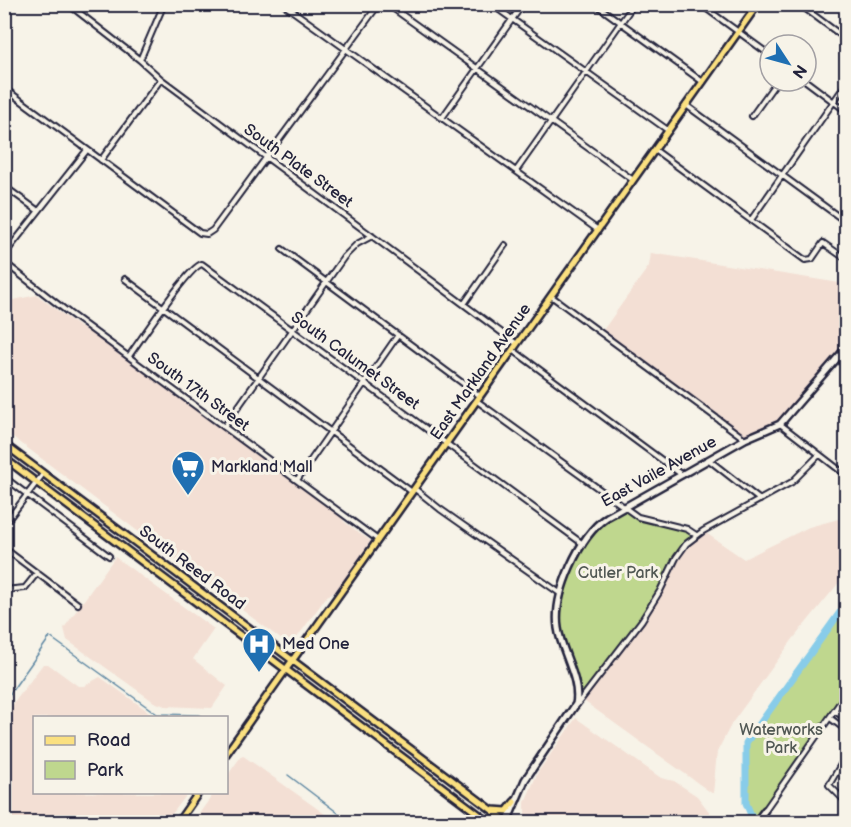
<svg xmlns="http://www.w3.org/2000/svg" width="851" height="827" viewBox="0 0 851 827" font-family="'Balsamiq Sans',sans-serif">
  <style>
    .built { fill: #f3dfd4 }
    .green { fill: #bfd78e; stroke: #707c64; stroke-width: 1.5 }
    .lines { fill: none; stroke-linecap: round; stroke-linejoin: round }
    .stream { stroke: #5f88a3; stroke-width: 1.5 }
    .river { stroke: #88cce9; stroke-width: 7 }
    .street-casing { stroke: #22223b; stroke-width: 8 }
    .secondary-casing { stroke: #22223b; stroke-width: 10 }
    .primary-casing { stroke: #22223b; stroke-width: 10 }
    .street { stroke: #f7f3e8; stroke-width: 4 }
    .secondary { stroke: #f7f3e8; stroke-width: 5 }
    .primary { stroke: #fbe080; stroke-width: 5 }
    .labels { text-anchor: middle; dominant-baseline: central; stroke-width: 6; stroke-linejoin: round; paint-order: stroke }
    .street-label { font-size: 16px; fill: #22223b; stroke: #f7f3e8 }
    .poi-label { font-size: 16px; fill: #22223b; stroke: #f7f3e8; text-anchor: start }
    .park-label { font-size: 16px; fill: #515854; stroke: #f7f3e8 }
  </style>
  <rect width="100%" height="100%" fill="#f7f3e8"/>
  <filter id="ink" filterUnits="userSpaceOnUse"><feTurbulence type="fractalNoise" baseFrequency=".0167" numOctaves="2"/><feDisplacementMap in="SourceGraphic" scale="12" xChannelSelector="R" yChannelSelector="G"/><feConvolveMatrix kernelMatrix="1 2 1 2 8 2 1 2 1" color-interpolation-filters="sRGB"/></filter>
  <g filter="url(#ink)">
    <path class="built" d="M651,253L846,284V348L784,421L745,439L601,333L649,266Z
      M37,295L78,326L106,342L345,519L343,521L372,542L336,591L327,596L296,639L286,643L5,431L4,302Z
      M846,517V574L793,639L732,723L717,752L713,794L581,699L680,552L703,531L744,559L809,527Z
      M115,557L214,629L193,659L227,686L212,708L165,706L154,702L67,640L64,628Z
      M43,664H48L78,686H84L100,677L156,717L34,718V792L188,793L166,822H5V715Z
      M576,718L661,778L674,781L697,796L717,822H530L525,818V802L538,772Z
      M242,755L336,822H193L214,793L226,792L227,776Z"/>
    <path class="green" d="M624,507C646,522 672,524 696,535L680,552L651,607L581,699H577L560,637L558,617L570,569L596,525Z
      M846,604V694L754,822L746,803V743Z"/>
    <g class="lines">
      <path class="stream" d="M4,702L50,637L157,714L198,715L206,718
        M288,775L350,822"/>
      <path class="river" d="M754,822L746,803V743L846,604"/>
      <defs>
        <path id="street" d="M68,4L140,60L161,79L517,344
          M283,4L598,230
          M387,4L633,180
          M491,4L669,131
          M595,4L703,82
          M700,4L770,55
          M799,4L846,39
          M140,60L164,4
          M806,81L846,111
          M4,88L200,233L207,234L213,230L379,4
          M686,105L846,222
          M752,116L777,81
          M442,118L523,4
          M655,150L805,260L812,259L823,243L846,259
          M101,160L161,79
          M516,171L634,4
          M4,186L37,210
          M751,220L846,84
          M282,249L480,396
          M4,255L87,150
          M4,262L69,313L378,540
          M125,279L412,492
          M551,296L745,439
          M464,304L505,245
          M513,350L682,475
          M129,356C140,341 189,266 202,264L583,544
          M477,401L638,517L687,529L696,535
          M780,424L846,475
          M224,427L344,257L357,244L372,236
          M709,460L760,500
          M4,477L109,556
          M297,480L398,335
          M415,489L440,509L561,594
          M4,525L43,474
          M4,548L78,604
          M4,590L25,588L37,573
          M576,706L642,620L660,591L676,558L686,544L703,531L792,482L819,455
          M835,711L846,719
          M830,718L846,730
          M846,756L829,785L846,802
          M765,810L846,694"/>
        <path id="secondary" d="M507,822L525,780L576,704C581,680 561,651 558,628C553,594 579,536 607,517L745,439L780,424L846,348
          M756,822L765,810"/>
        <path id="primary" d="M4,444L508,822
          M4,458L489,822
          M226,754L758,4
          M493,810L507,811L514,802
          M178,822L199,792"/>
      </defs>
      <use href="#street" class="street-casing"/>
      <use href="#secondary" class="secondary-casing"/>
      <use href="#primary" class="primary-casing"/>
      <use href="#street" class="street"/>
      <use href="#secondary" class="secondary"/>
      <use href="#primary" class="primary"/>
    </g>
  </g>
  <defs>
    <symbol id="supermarket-pin" viewBox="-11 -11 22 30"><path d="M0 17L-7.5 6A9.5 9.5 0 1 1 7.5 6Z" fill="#1f6fb2" stroke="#f7f3e8"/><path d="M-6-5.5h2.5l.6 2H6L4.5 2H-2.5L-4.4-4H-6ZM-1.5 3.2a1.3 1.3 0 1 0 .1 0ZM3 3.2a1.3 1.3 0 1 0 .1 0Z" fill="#fff"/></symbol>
    <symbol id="hospital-pin" viewBox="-11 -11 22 30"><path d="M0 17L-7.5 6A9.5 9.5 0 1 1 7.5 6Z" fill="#1f6fb2" stroke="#f7f3e8"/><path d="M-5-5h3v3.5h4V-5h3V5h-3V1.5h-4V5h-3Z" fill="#fff"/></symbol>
  </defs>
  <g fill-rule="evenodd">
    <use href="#supermarket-pin" x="169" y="448" width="38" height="52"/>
    <use href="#hospital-pin" x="240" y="625" width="38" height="52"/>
  </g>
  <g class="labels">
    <g class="street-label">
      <text transform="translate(298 166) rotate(36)">South Plate Street</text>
      <text transform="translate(355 361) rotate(36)">South Calumet Street</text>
      <text transform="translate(481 372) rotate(-55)">East Markland Avenue</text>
      <text transform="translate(198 392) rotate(36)">South 17th Street</text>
      <text transform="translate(659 472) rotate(-29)">East Vaile Avenue</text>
      <text transform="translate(192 568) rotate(37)">South Reed Road</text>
    </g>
    <g class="poi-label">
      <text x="211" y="467">Markland Mall</text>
      <text x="282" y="644">Med One</text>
    </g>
    <g class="park-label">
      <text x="618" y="573">Cutler Park</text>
      <text x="781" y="730">Waterworks<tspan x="781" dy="18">Park</tspan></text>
    </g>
  </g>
  <rect width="851" height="827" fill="none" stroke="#f7f3e8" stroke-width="24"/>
  <rect x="12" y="12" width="827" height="803" fill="none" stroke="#22223b" stroke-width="2" filter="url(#ink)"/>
  <rect x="33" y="716" width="195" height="78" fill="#f7f3e8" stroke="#a29fa3" stroke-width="1.5"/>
  <rect x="45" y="736" width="30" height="9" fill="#fbe080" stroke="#a29fa3" stroke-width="1.5"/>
  <text x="87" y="746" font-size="18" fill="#22223b">Road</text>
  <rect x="45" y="761" width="30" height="18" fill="#bfd78e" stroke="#a29fa3" stroke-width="1.5"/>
  <text x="87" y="776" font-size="18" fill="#22223b">Park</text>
  <g transform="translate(788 63) rotate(126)"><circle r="28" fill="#f7f3e8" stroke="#a29fa3" stroke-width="1.5"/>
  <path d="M0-4.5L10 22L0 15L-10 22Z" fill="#1f6fb2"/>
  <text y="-9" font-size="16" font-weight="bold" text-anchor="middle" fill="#22223b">N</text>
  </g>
</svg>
